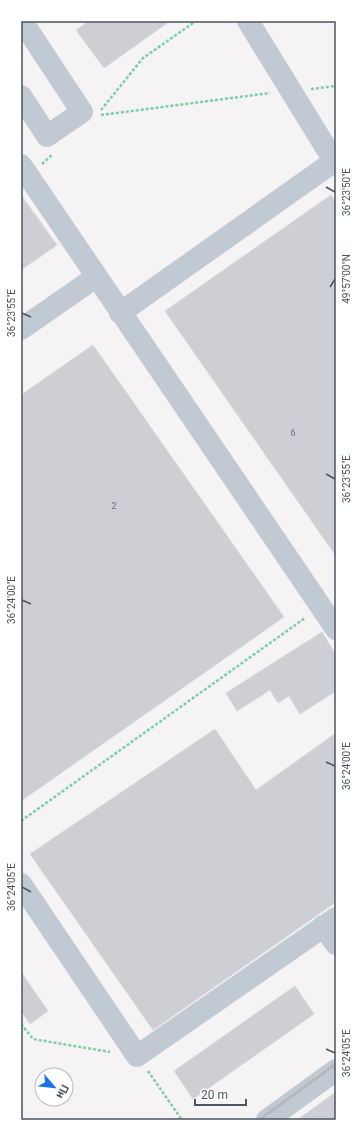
<svg xmlns="http://www.w3.org/2000/svg" width="357" height="1141" viewBox="0 0 357 1141" font-family="Roboto,sans-serif">
  <style>
    .building { fill: #cdcfd5; stroke: #d7d9de }
    .lines { fill: none; stroke-linecap: round; stroke-linejoin: round }
    .path { stroke: #7ad0a6; stroke-width: 2.5; stroke-dasharray: 3 2; stroke-linecap: butt }
    .minor { stroke: #c1cad2; stroke-width: 22 }
    .rail { stroke: #b5b8bd; stroke-width: 3 }
    .ticks { fill: none; stroke: #4a5661; stroke-width: 1.5 }
    .labels { text-anchor: middle; dominant-baseline: central; stroke-width: 4; stroke-linejoin: round; paint-order: stroke }
    .number-label { font-size: 9px; fill: #6b747e }
    .neatline { fill: none; stroke: #4a5661; stroke-width: 1.5 }
    .ticks-label { font-size: 10px; text-anchor: middle; fill: #4a5661 }
  </style>
  <rect width="100%" height="100%" fill="#f5f3f3"/>
  <path class="building" d="M89,21H170L104,68L76,30Z
    M21,195L57,245L21,270Z
    M331,195L336,203V556L165,311Z
    M93,345L284,617L21,801V395Z
    M322,632L336,655V691L300,714L289,696L278,703L270,690L237,711L226,693Z
    M215,729L256,790L336,733V902L153,1030L30,854Z
    M21,972L48,1011L30,1024L21,1011Z
    M295,986L314,1014L193,1099L174,1071Z
    M336,1092V1120H297Z"/>
  <g class="lines">
    <path class="path" d="M311,89L336,86
      M101,110L143,58L196,21
      M101,115L270,93
      M42,164L52,155
      M21,821L305,618
      M21,1024L33,1039L110,1052
      M148,1071L182,1120"/>
    <path class="minor" d="M248,21L336,164
      M21,96L47,136L82,112L22,21
      M21,165L336,629
      M120,313L336,160
      M21,329L96,277
      M21,884L137,1056L336,918
      M323,926L336,944
      M267,1120L336,1070"/>
    <path class="rail" d="M259,1120L336,1064"/>
  </g>
  <path class="ticks" d="M326,187L335,192M330,287L335,279M22,313L31,317M326,474L335,479M22,600L31,604M326,762L335,766M22,887L31,892M326,1049L335,1053"/>
  <g class="labels">
    <g class="number-label">
      <text x="293" y="433">6</text>
      <text x="114" y="506">2</text>
    </g>
  </g>
  <rect width="357" height="1141" fill="none" stroke="#ffffff" stroke-width="44"/>
  <g transform="translate(54 1087) rotate(118)"><circle r="19" fill="#ffffff" stroke="#b7bbc0"/>
  <path d="M0-3L7 15L0 10L-7 15Z" fill="#1a73e8"/>
  <text y="-6" font-size="11" font-weight="bold" text-anchor="middle" fill="#4a5661">Пн</text>
  </g>
  <path d="M195 1099v6h51v-6" fill="none" stroke="#4a5661" stroke-width="2"/>
  <text x="201" y="1099" font-size="12" fill="#4a5661" stroke="#ffffff" stroke-width="3" paint-order="stroke">20 m</text>
  <rect x="22" y="22" width="313" height="1097" class="neatline"/>
  <g class="ticks-label">
    <text transform="translate(346 192) rotate(-90)" y="4">36°23'50"E</text>
    <text transform="translate(346 279) rotate(-90)" y="4">49°57'00"N</text>
    <text transform="translate(11 313) rotate(-90)" y="4">36°23'55"E</text>
    <text transform="translate(346 479) rotate(-90)" y="4">36°23'55"E</text>
    <text transform="translate(11 600) rotate(-90)" y="4">36°24'00"E</text>
    <text transform="translate(346 766) rotate(-90)" y="4">36°24'00"E</text>
    <text transform="translate(11 887) rotate(-90)" y="4">36°24'05"E</text>
    <text transform="translate(346 1053) rotate(-90)" y="4">36°24'05"E</text>
  </g>
</svg>
